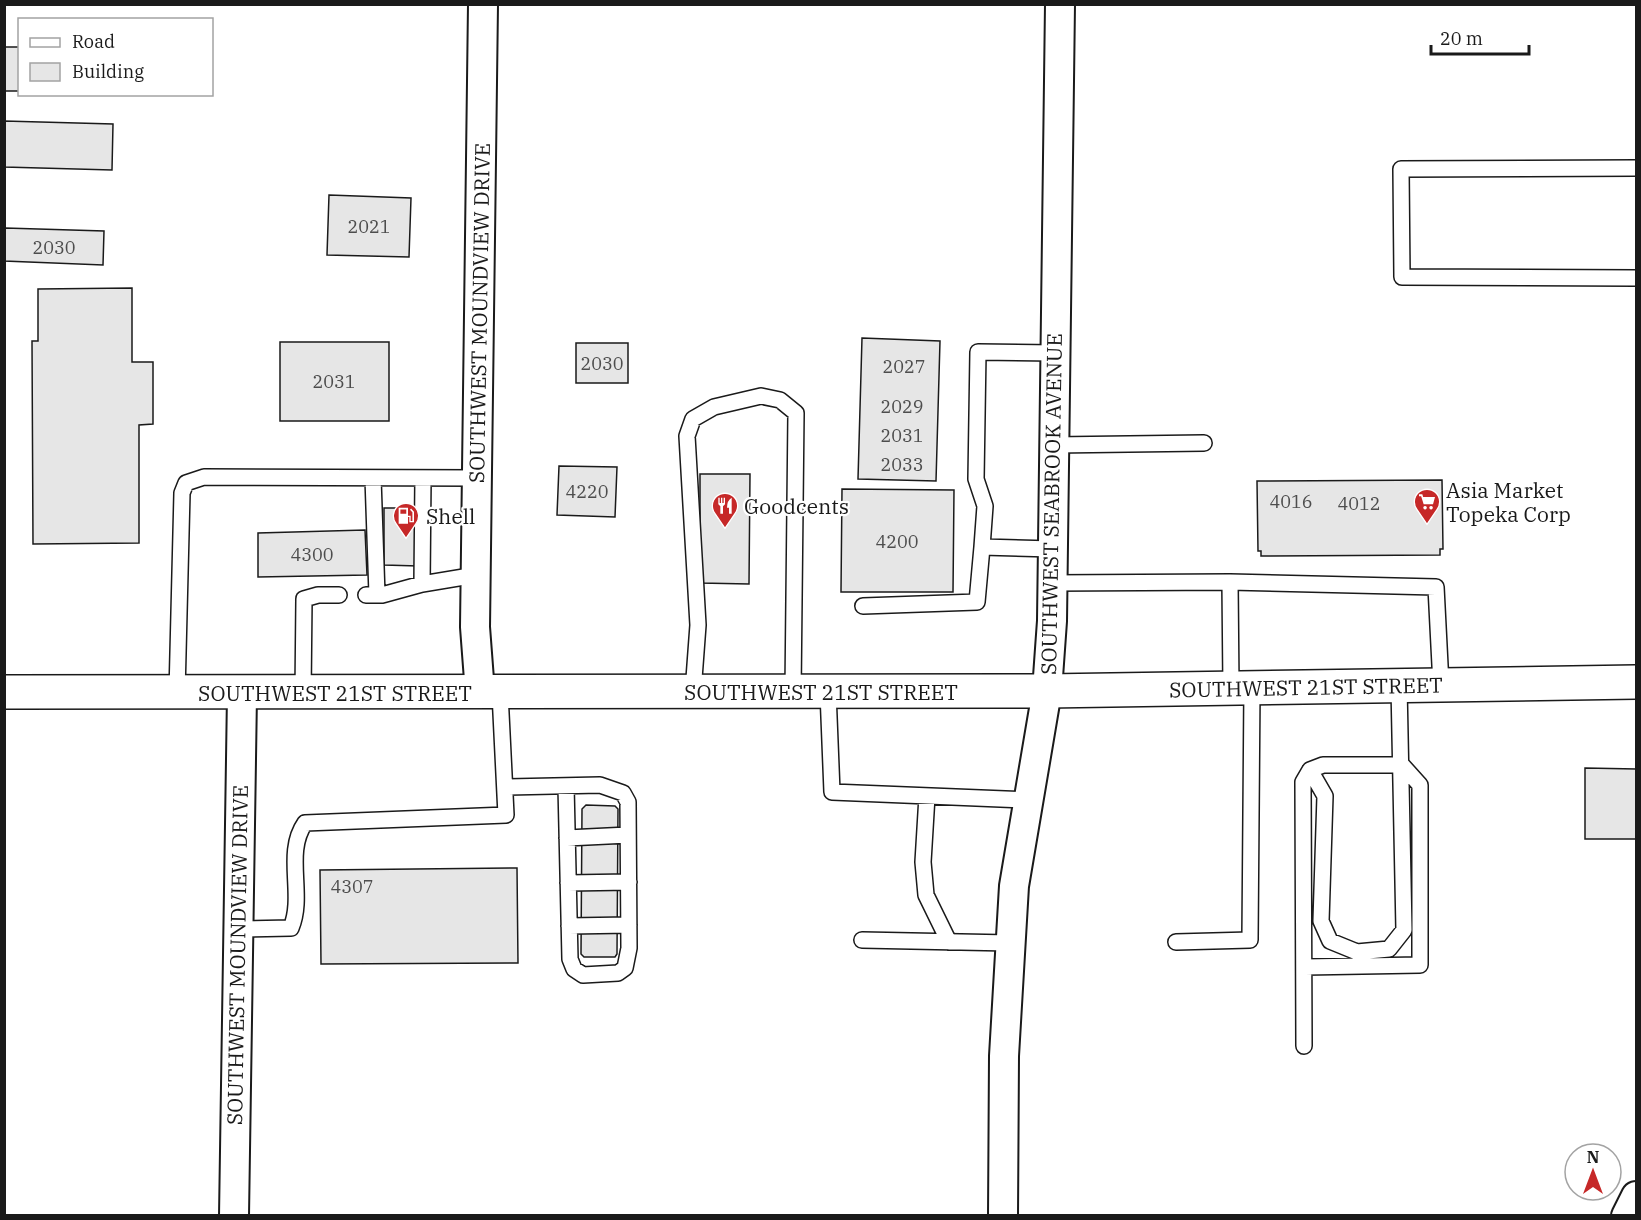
<svg xmlns="http://www.w3.org/2000/svg" width="1641" height="1220" viewBox="0 0 1641 1220" font-family="'IBM Plex Serif',serif">
  <style>
    .building { fill: #e6e6e6; stroke: #1a1a1a; stroke-width: 1.5 }
    .lines { fill: none; stroke-linecap: round; stroke-linejoin: round }
    .service-casing { stroke: #1a1a1a; stroke-width: 18 }
    .minor-casing { stroke: #1a1a1a; stroke-width: 32 }
    .secondary-casing { stroke: #1a1a1a; stroke-width: 36 }
    .service { stroke: #fff; stroke-width: 15 }
    .minor { stroke: #fff; stroke-width: 28 }
    .secondary { stroke: #fff; stroke-width: 33 }
    .labels { text-anchor: middle; dominant-baseline: central; stroke-width: 4.5; stroke-linejoin: round; paint-order: stroke }
    .number-label { font-size: 18px; fill: #4d4d4d }
    .street-label { font-size: 21px; fill: #1a1a1a; stroke: #fff }
    .poi-label { font-size: 21px; fill: #1a1a1a; stroke: #fff; text-anchor: start }
  </style>
  <rect width="100%" height="100%" fill="#fff"/>
  <path class="building" d="M5,47H20V91H5Z
    M4,121L113,124L112,170L4,167Z
    M329,195L411,198L409,257L327,255Z
    M5,228L104,231L103,265L4,261Z
    M132,288V362H153V424L139,425V543L33,544L32,341H38V289Z
    M862,338L940,341L936,481L858,479Z
    M280,342H389V421H280Z
    M576,343H628V383H576Z
    M559,466L617,467L615,517L557,515Z
    M700,474H750L749,584L700,583Z
    M1442,480L1443,549H1440V555L1261,556V551H1258L1257,481Z
    M842,489L954,490L953,592H841Z
    M384,508H418V566L384,565Z
    M365,530L367,575L258,577V533Z
    M1585,768L1636,769V839H1585Z
    M586,805L615,806L618,809L617,954L615,957H584L581,954L582,809Z
    M517,868L518,963L321,964L320,870Z"/>
  <g class="lines">
    <defs>
      <path id="service" d="M1636,168L1401,169L1402,277L1636,278
        M1054,445L1204,443
        M373,478L377,595
        M1053,549L982,547L985,506L976,479L978,352L1055,353
        M1230,582L1436,587L1441,685
        M1052,583L1230,582L1231,688
        M422,584L423,478
        M366,595H382L422,584L476,575
        M863,606L977,602L982,547
        M693,692L698,625L687,436L693,419L714,407L761,396L780,400L796,413L793,692
        M828,692L832,792L1027,800
        M177,693L182,493L186,483L204,477L477,478
        M303,694L304,599L318,595H339
        M1310,770L1325,796L1321,921L1330,941L1357,952L1389,949L1404,930L1399,686
        M505,787L600,785L623,793L628,802L629,948L625,968L618,973L583,975L574,969L570,959L566,786
        M927,796L923,862L926,895L949,942
        M567,838L628,835
        M568,883L629,882
        M569,926L629,925
        M238,929L291,928C305,895 284,853 305,823L506,815L500,693
        M862,940L1010,943
        M1176,942L1250,940L1252,688
        M1304,1046L1303,782L1310,770L1323,765H1402L1420,785V965L1305,967"/>
      <path id="minor" d="M480,693L475,627L483,4
        M234,1216L242,694
        M1003,1216L1004,1056L1014,886L1047,691L1052,621L1060,4
        M1626,1216L1636,1196"/>
      <path id="secondary" d="M4,692L1047,691L1636,682"/>
    </defs>
    <use href="#service" class="service-casing"/>
    <use href="#minor" class="minor-casing"/>
    <use href="#secondary" class="secondary-casing"/>
    <use href="#service" class="service"/>
    <use href="#minor" class="minor"/>
    <use href="#secondary" class="secondary"/>
  </g>
  <defs>
    <symbol id="supermarket-pin" viewBox="-11 -11 22 30"><path d="M0 17L-7.5 6A9.5 9.5 0 1 1 7.5 6Z" fill="#c62828" stroke="#fff"/><path d="M-6-5.5h2.5l.6 2H6L4.5 2H-2.5L-4.4-4H-6ZM-1.5 3.2a1.3 1.3 0 1 0 .1 0ZM3 3.2a1.3 1.3 0 1 0 .1 0Z" fill="#fff"/></symbol>
    <symbol id="restaurant-pin" viewBox="-11 -11 22 30"><path d="M0 17L-7.5 6A9.5 9.5 0 1 1 7.5 6Z" fill="#c62828" stroke="#fff"/><path d="M-5-6h1v4h1v-4h1v4h1v-4h1v5L-1.5 .5V6h-2V.5L-5-1ZM5-6V6H3V1.5H1.5Q1.5-4 5-6Z" fill="#fff"/></symbol>
    <symbol id="fuel-pin" viewBox="-11 -11 22 30"><path d="M0 17L-7.5 6A9.5 9.5 0 1 1 7.5 6Z" fill="#c62828" stroke="#fff"/><path d="M-5.5-6h7V0h2V4h1.3V-2.5L3-4.5l.8-.8L6-3V5H2.5V1h-1V6h-7ZM-4.2-4.7v3.2H.2V-4.7Z" fill="#fff"/></symbol>
  </defs>
  <g fill-rule="evenodd">
    <use href="#supermarket-pin" x="1412" y="487" width="30" height="40"/>
    <use href="#restaurant-pin" x="710" y="491" width="30" height="40"/>
    <use href="#fuel-pin" x="391" y="501" width="30" height="40"/>
  </g>
  <g class="labels">
    <g class="number-label">
      <text x="369" y="226">2021</text>
      <text x="54" y="247">2030</text>
      <text x="602" y="363">2030</text>
      <text x="904" y="366">2027</text>
      <text x="334" y="381">2031</text>
      <text x="902" y="406">2029</text>
      <text x="902" y="435">2031</text>
      <text x="902" y="464">2033</text>
      <text x="587" y="491">4220</text>
      <text x="1291" y="501">4016</text>
      <text x="1359" y="503">4012</text>
      <text x="897" y="541">4200</text>
      <text x="312" y="554">4300</text>
      <text x="352" y="886">4307</text>
    </g>
    <g class="street-label">
      <text transform="translate(479 313) rotate(-89)">SOUTHWEST MOUNDVIEW DRIVE</text>
      <text transform="translate(1051 504) rotate(-89)">SOUTHWEST SEABROOK AVENUE</text>
      <text transform="translate(1306 687) rotate(-1)">SOUTHWEST 21ST STREET</text>
      <text x="821" y="692">SOUTHWEST 21ST STREET</text>
      <text x="335" y="693">SOUTHWEST 21ST STREET</text>
      <text transform="translate(237 955) rotate(-89)">SOUTHWEST MOUNDVIEW DRIVE</text>
    </g>
    <g class="poi-label">
      <text x="1446" y="490">Asia Market<tspan x="1446" dy="24">Topeka Corp</tspan></text>
      <text x="744" y="506">Goodcents</text>
      <text x="426" y="516">Shell</text>
    </g>
  </g>
  <rect width="1641" height="1220" fill="none" stroke="#1a1a1a" stroke-width="12"/>
  <rect x="18" y="18" width="195" height="78" fill="#ffffff" stroke="#a3a3a3" stroke-width="1.5"/>
  <rect x="30" y="38" width="30" height="9" fill="#ffffff" stroke="#a3a3a3" stroke-width="1.5"/>
  <text x="72" y="48" font-size="18" fill="#1a1a1a">Road</text>
  <rect x="30" y="63" width="30" height="18" fill="#e6e6e6" stroke="#a3a3a3" stroke-width="1.5"/>
  <text x="72" y="78" font-size="18" fill="#1a1a1a">Building</text>
  <g transform="translate(1593 1172)"><circle r="28" fill="#ffffff" stroke="#a3a3a3" stroke-width="1.5"/>
  <path d="M0-4.5L10 22L0 15L-10 22Z" fill="#c62828"/>
  <text y="-9" font-size="16" font-weight="bold" text-anchor="middle" fill="#1a1a1a">N</text>
  </g>
  <path d="M1431 45v9h98v-9" fill="none" stroke="#1a1a1a" stroke-width="3"/>
  <text x="1440" y="45" font-size="18" fill="#1a1a1a" stroke="#ffffff" stroke-width="4.5" paint-order="stroke">20 m</text>
</svg>
